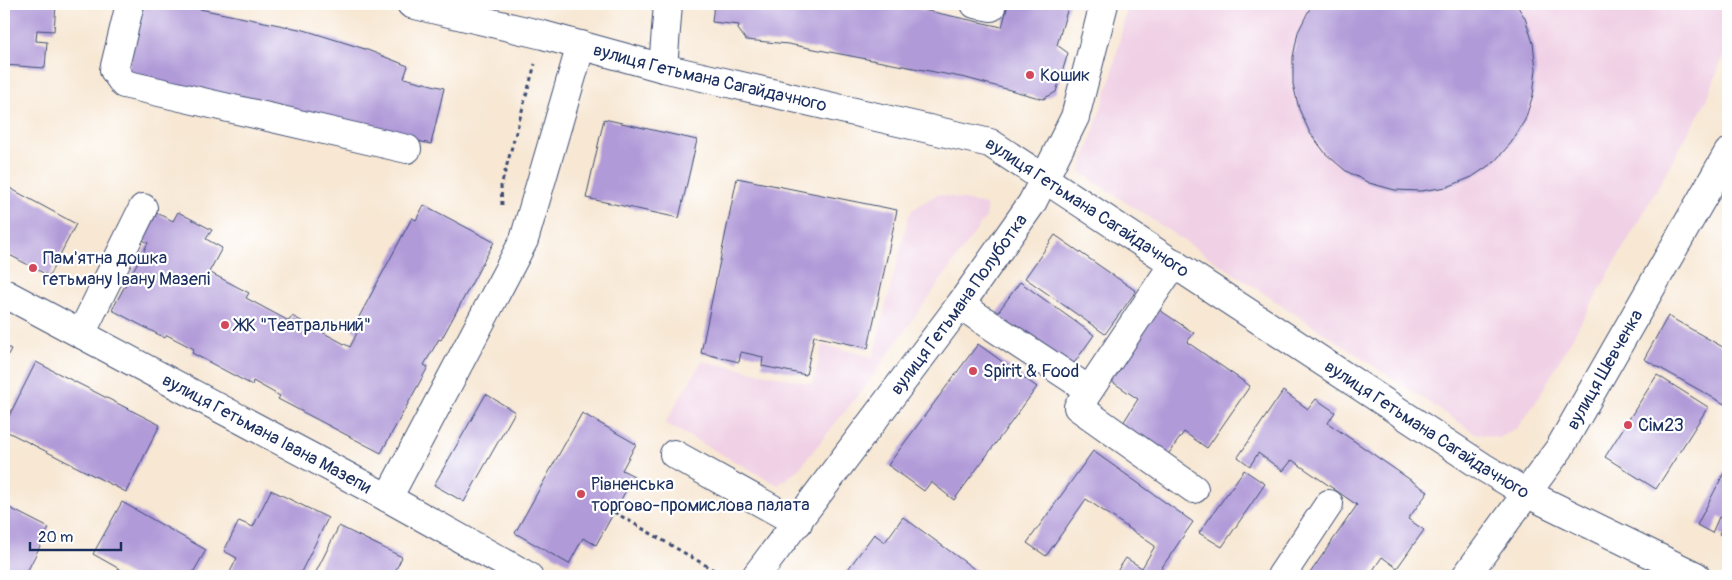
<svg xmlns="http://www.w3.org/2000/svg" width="1732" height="580" viewBox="0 0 1732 580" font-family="Pangolin,sans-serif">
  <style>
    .built { fill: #f0d0e5 }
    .building { fill: #b09ad8 }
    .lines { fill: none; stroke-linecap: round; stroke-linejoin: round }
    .minor-casing { stroke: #3c4b70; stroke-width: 30 }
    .path { stroke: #3c4b70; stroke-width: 3; stroke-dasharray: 4 4; stroke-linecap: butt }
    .minor { stroke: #fff; stroke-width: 28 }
    .poi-dot { fill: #d1495b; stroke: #fff; stroke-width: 2 }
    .labels { text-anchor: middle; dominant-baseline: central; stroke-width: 4.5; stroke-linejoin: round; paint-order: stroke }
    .poi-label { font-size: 18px; fill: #1b2f5e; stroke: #fff; text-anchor: start }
    .street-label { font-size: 18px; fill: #1b2f5e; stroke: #fff }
  </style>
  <rect width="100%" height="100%" fill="#fff"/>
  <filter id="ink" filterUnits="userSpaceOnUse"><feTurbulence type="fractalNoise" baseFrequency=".02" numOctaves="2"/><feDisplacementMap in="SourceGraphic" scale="10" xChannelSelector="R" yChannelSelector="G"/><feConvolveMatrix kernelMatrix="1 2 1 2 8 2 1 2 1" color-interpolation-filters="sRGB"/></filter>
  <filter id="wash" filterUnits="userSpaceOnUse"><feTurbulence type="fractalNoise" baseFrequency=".0096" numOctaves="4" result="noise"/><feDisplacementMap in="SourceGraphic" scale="20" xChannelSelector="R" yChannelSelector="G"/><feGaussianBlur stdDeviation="1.12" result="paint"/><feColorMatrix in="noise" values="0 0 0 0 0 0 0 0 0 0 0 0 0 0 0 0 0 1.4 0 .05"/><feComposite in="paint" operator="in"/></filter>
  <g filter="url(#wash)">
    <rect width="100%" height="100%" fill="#f7e7d3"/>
    <path class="built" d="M1128,4H1728V43L1707,100L1536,402L1517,428L1499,438L1475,433L1080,172L1111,78Z
      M938,194L986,205V217L864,388L797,471L778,485L665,423L702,361L813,384L822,345L873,357L908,218L913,209Z"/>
    <g id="blocks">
      <path class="building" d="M4,4H56L54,31L37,30L36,41L47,42L45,68L4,65Z
        M142,4H175L304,30L365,49L408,66L404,78L444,88L431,144L127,74Z
        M714,4H896L1002,27L1008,4H1069L1057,45L1068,53L1056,92L1043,99L966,78L788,44L746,40L738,29L739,25L712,22Z
        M1312,4H1516L1525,18L1533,43L1536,69L1533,95L1525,120L1511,143L1494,162L1472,177L1447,187L1421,191L1395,190L1369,183L1346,171L1326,154L1310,133L1299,109L1293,84V57L1298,32Z
        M604,119L697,140L679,218L586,198Z
        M737,178L897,210L868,348L814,336L806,375L762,366L763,357L741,352L739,362L701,353Z
        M4,185L76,224L49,276L4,252Z
        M424,205L494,242L441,340L439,339L424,365L428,367L381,453L278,399L280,396L253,381L252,385L192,353L194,349L167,335L165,338L112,310L148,243L143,240L157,213L173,221L178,212L212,230L206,239L222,248L209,272L249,293L246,298L289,321L292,316L350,347L357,333L352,330L412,218L416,220Z
        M1055,235L1136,291L1105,334L1025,278Z
        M1020,282L1094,335L1070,369L996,315Z
        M1155,307L1194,333L1187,342L1250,386L1207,448L1184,432L1164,460L1120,428L1138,399L1105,377Z
        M1668,316L1728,350V406L1644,359Z
        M978,344L1037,387L954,500L931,482L924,491L888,465Z
        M4,345L11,349L4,362Z
        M36,362L160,425L126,492L4,430V426Z
        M1657,375L1708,407L1656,489L1605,457Z
        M1283,391L1308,409L1316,399L1335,412L1328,423L1428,492L1408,519L1424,530L1397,568L1382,557L1369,576H1308L1357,505L1292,460L1283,471L1258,453L1250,466L1238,457Z
        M486,394L515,412L464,502L434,485Z
        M582,413L636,444L622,470L634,476L596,545L583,538L569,564L515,533Z
        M1093,451L1193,522L1156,576H1114L1126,558L1142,568L1155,546L1086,499L1046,556L1027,543Z
        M1728,465V538L1719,534L1725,520L1719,517L1712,533L1697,525Z
        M1244,470L1265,484L1222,547L1199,533Z
        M271,490L328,518L299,576H228L237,558L224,551L239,521L253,527Z
        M122,502L206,550L191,576H132L93,554Z
        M4,505L49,528L25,576H4Z
        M903,517L984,576H843L874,534L885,542Z
        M339,526L402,557L393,576H314Z"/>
    </g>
  </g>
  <g filter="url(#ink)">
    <use href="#blocks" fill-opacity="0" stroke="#3c4b70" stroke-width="1"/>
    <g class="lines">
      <defs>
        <g id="minor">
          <path d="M130,4L114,70L124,84L407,149"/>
          <path id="s1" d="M411,4L543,35L663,68L990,143L1483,467L1528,494L1696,576"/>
          <path d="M975,4L991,7L992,4"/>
          <path d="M663,68L668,4"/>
          <path d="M1174,263L1078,407L1194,489"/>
          <path id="s2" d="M4,293L388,498L528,576"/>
          <path d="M960,305L1089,390"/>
          <path d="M81,334L143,208"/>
          <path d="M674,454L798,523"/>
          <path d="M388,498L524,240L581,45"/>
          <path id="s3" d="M756,576L960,305L1032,203L1075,117L1104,4"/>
          <path d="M1281,576L1329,504"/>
          <path id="s4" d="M1466,576L1559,449L1728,153"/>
        </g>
      </defs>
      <use href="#minor" class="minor-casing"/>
      <path class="path" d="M502,205L501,186L535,64
        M614,512L724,576"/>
      <use href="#minor" class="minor"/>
    </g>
  </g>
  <g class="poi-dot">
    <circle cx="1030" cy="75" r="5"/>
    <circle cx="33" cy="268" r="5"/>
    <circle cx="225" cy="325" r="5"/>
    <circle cx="973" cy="371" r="5"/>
    <circle cx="1628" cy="425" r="5"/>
    <circle cx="581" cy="494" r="5"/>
  </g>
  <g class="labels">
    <g class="poi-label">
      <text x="1040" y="75">Кошик</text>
      <text x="43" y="258">Пам'ятна дошка<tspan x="43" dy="21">гетьману Івану Мазепі</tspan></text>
      <text x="235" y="325">ЖК "Театральний"</text>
      <text x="983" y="371">Spirit &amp; Food</text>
      <text x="1638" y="425">Сім23</text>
      <text x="591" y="484">Рівненська<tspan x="591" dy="21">торгово-промислова палата</tspan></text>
    </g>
    <g class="street-label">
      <text stroke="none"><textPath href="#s1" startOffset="308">вулиця Гетьмана Сагайдачного</textPath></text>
      <text stroke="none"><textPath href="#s1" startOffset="712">вулиця Гетьмана Сагайдачного</textPath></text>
      <text stroke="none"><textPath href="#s3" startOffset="339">вулиця Гетьмана Полуботка</textPath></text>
      <text stroke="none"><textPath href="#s4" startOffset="249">вулиця Шевченка</textPath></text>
      <text stroke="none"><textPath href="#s1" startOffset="1118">вулиця Гетьмана Сагайдачного</textPath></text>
      <text stroke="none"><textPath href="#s2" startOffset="298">вулиця Гетьмана Івана Мазепи</textPath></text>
    </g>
  </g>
  <rect width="1732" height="580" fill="none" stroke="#fff" stroke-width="20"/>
  <path d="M30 542v8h91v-8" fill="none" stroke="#1b2f5e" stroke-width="2.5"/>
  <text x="38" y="542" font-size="15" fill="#1b2f5e" stroke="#ffffff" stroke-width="4" paint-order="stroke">20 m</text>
</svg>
